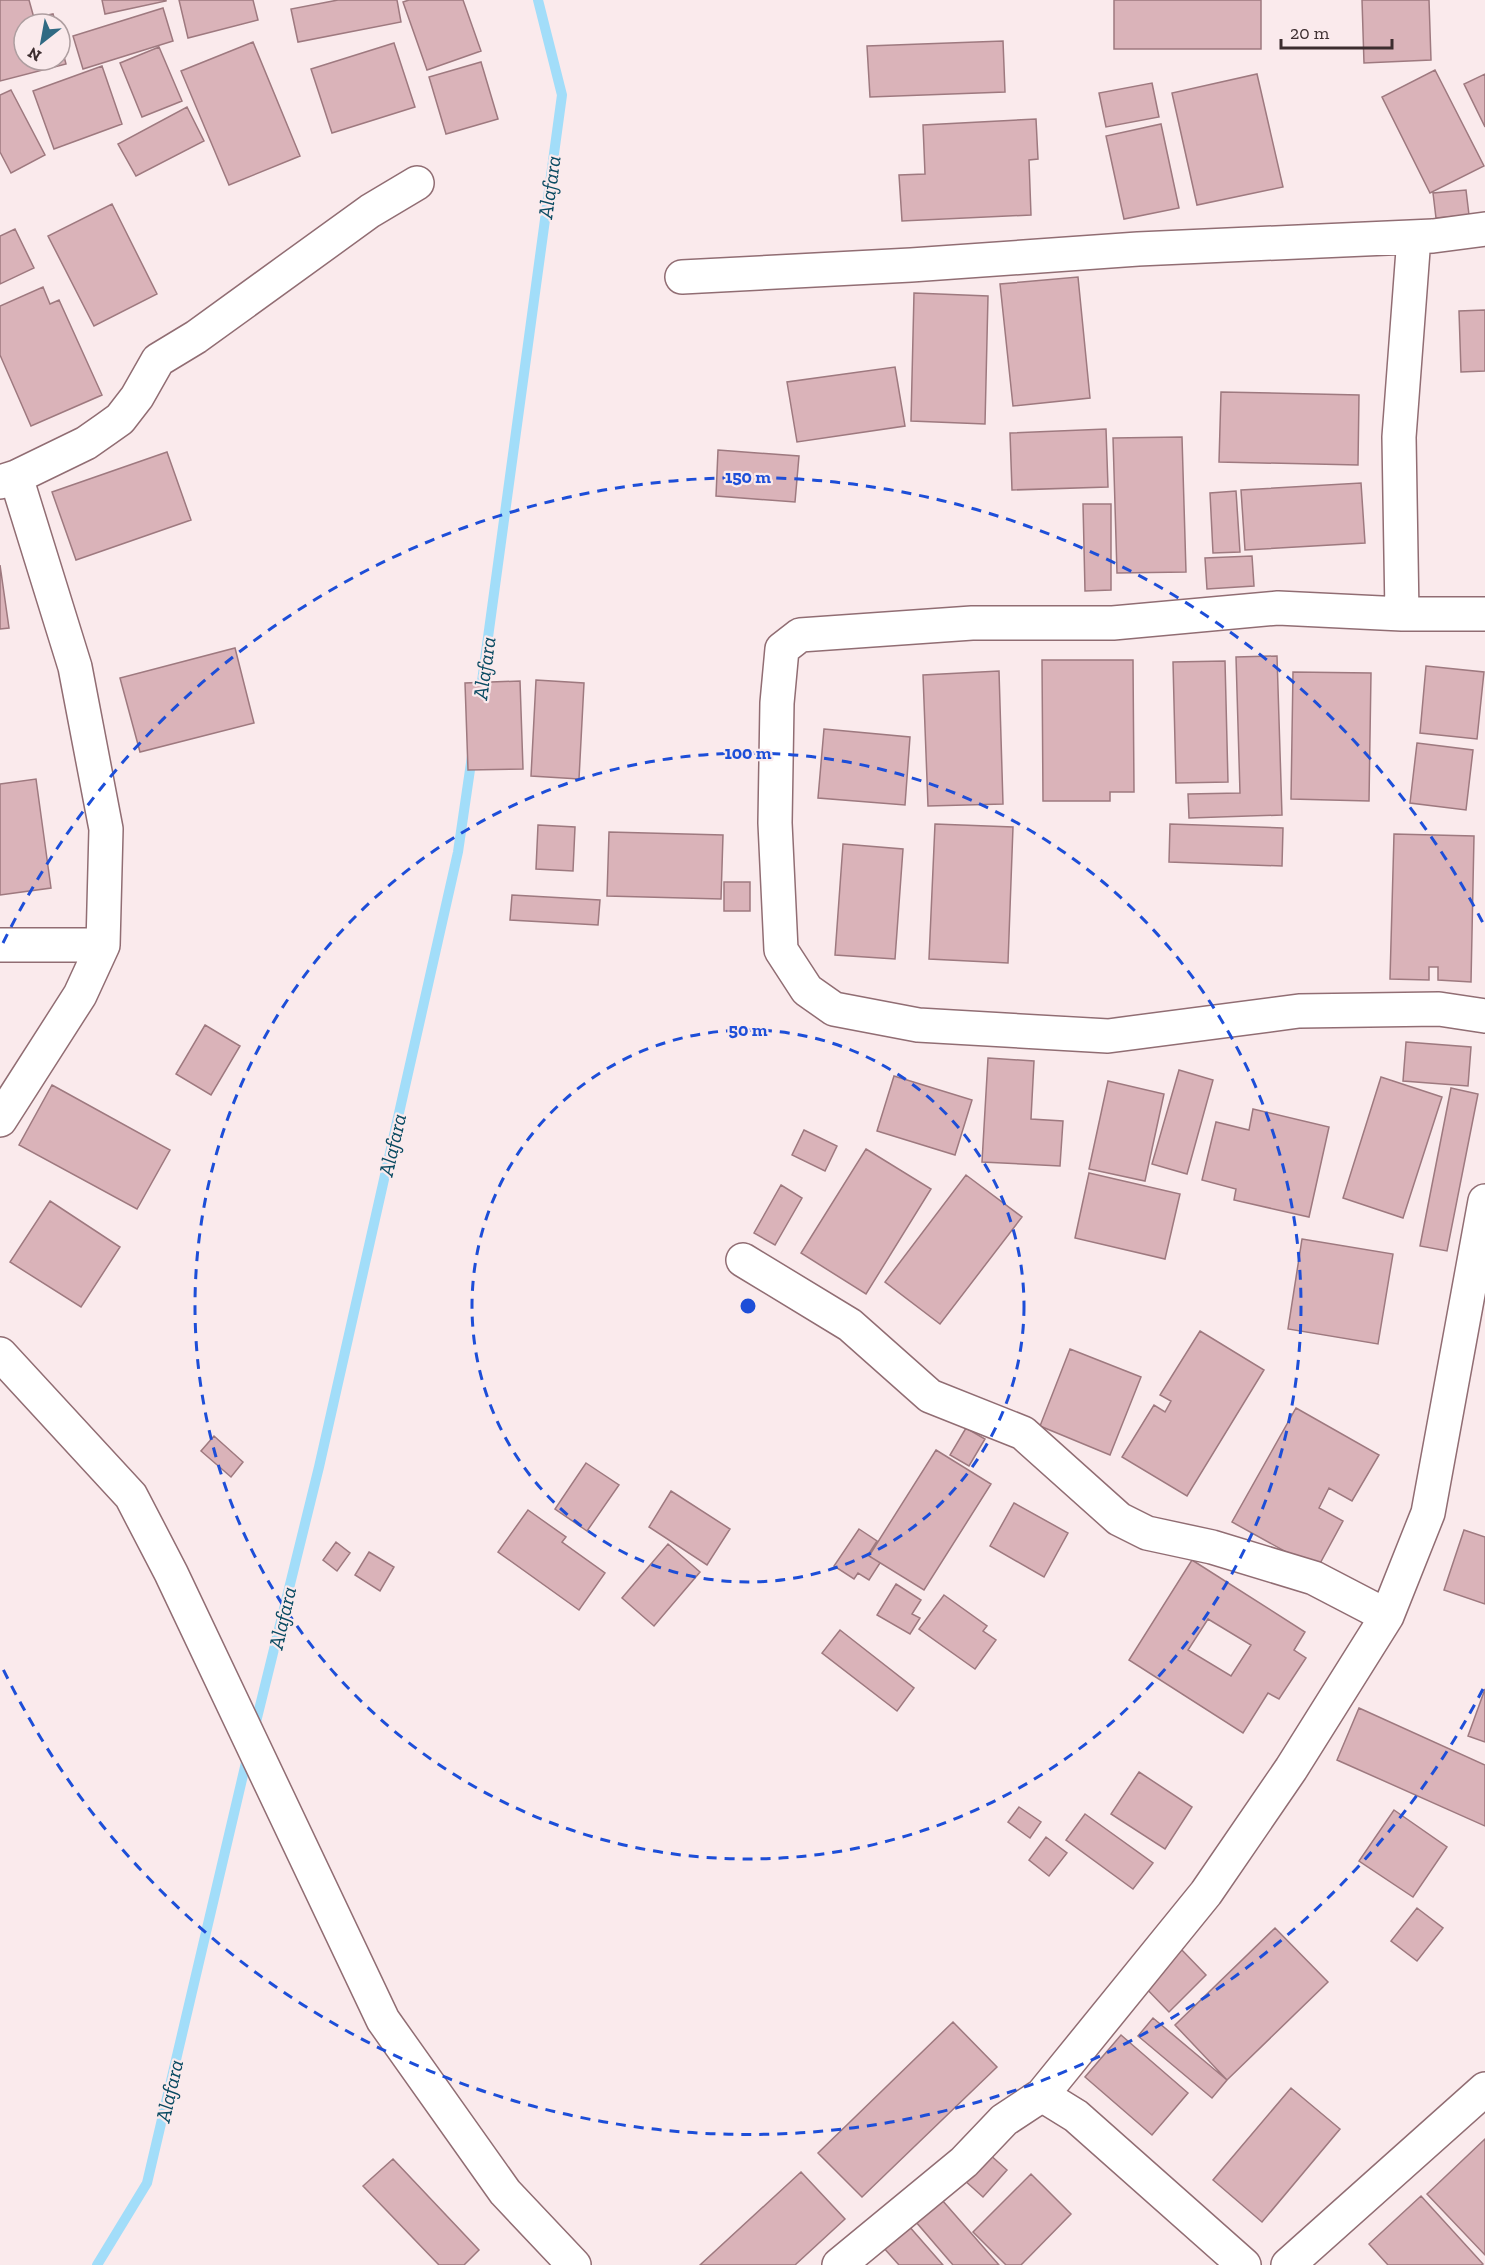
<svg xmlns="http://www.w3.org/2000/svg" width="1485" height="2265" viewBox="0 0 1485 2265" font-family="'Zilla Slab',serif">
  <style>
    .lines { fill: none; stroke-linecap: round; stroke-linejoin: round }
    .stream { stroke: #a2ddf9; stroke-width: 10 }
    .building { fill: #dab3b9; stroke: #9e797f; stroke-width: 1.5; fill-rule: evenodd }
    .minor-casing { stroke: #916d73; stroke-width: 36 }
    .minor { stroke: #fff; stroke-width: 33 }
    .ring { fill: none; stroke: #1d4ed8; stroke-width: 3; stroke-dasharray: 10 8 }
    .labels { text-anchor: middle; dominant-baseline: central; stroke-width: 4.5; stroke-linejoin: round; paint-order: stroke }
    .water-label { font-size: 21px; font-style: italic; fill: #094a62; stroke: #faeaec }
    .centre { fill: #1d4ed8; stroke: #faeaec; stroke-width: 3 }
    .ring-label { font-size: 18px; text-anchor: middle; font-weight: bold; fill: #1d4ed8; stroke: #faeaec; stroke-width: 4.5; stroke-linejoin: round; paint-order: stroke }
  </style>
  <rect width="100%" height="100%" fill="#faeaec"/>
  <g class="lines">
    <path class="stream" d="M480,696L562,95L538,0
      M254,1730L319,1467L458,852L472,756
      M97,2265L147,2183L248,1754"/>
  </g>
  <path class="building" d="M0,0H29L34,18L53,14L56,24H24V60H60V41L66,64L0,81Z
    M102,0H166V1L105,14Z
    M179,0H253L258,20L188,38Z
    M338,0H397L401,22L298,42L291,9Z
    M409,0H463L481,51L427,70L403,2Z
    M1114,0H1261V49H1114Z
    M1362,0H1429L1431,60L1364,63Z
    M163,8L173,41L83,69L73,36Z
    M1003,41L1005,92L870,97L867,46Z
    M253,42L300,156L229,185L181,71Z
    M394,43L415,107L332,133L311,69Z
    M159,47L182,101L142,117L120,63Z
    M481,62L498,119L446,134L429,77Z
    M102,66L122,124L54,149L33,91Z
    M1435,70L1484,166L1430,193L1382,97Z
    M1257,74L1283,187L1197,205L1172,93Z
    M1485,74V127L1464,84Z
    M1152,83L1159,117L1106,127L1099,93Z
    M11,90L45,155L11,173L0,152V95Z
    M187,107L204,141L136,176L118,144Z
    M1036,119L1038,159L1029,160L1031,215L902,221L899,175L925,174L923,125Z
    M1161,124L1179,208L1124,219L1106,136Z
    M1466,190L1469,215L1436,218L1433,193Z
    M112,204L157,294L94,326L48,236Z
    M15,229L34,268L0,284V236Z
    M1078,277L1090,398L1013,406L1000,284Z
    M43,287L50,304L59,300L102,395L31,426L0,355V306Z
    M914,293L988,296L985,424L911,421Z
    M1485,310V371L1461,372L1459,311Z
    M895,367L905,426L797,442L787,382Z
    M1221,392L1359,395L1358,465L1219,462Z
    M1106,429L1108,487L1012,490L1010,433Z
    M1182,437L1186,572L1117,573L1113,438Z
    M718,450L799,456L795,502L716,496Z
    M167,452L191,520L76,560L52,492Z
    M1361,483L1365,543L1245,550L1241,490Z
    M1236,491L1240,552L1213,553L1210,493Z
    M1083,504H1111V590L1085,591Z
    M1252,556L1254,586L1207,589L1205,558Z
    M0,565L9,628L0,629Z
    M235,648L254,723L140,752L120,678Z
    M1277,656L1282,815L1189,818L1188,794L1240,793L1236,657Z
    M1042,660H1133L1134,792H1110V801H1043Z
    M1225,661L1228,782L1176,783L1173,662Z
    M1426,666L1484,672L1477,739L1420,733Z
    M999,671L1003,804L928,806L923,675Z
    M1293,672L1371,673L1369,801L1291,799Z
    M536,680L584,683L579,779L531,776Z
    M520,681L523,769L468,770L465,683Z
    M824,729L910,737L905,805L818,798Z
    M1417,743L1473,750L1466,810L1410,803Z
    M36,779L51,888L0,895V784Z
    M935,824L1013,827L1008,963L929,959Z
    M1170,824L1283,828L1282,866L1169,862Z
    M538,825L575,827L573,871L536,869Z
    M609,832L723,835L721,899L607,896Z
    M1394,834L1474,836L1471,982L1438,980V967H1429V980L1390,979Z
    M843,844L903,849L895,959L835,955Z
    M724,882H750V911H724Z
    M512,895L600,900L598,925L510,920Z
    M205,1025L240,1046L211,1095L176,1074Z
    M1406,1042L1471,1047L1468,1086L1403,1081Z
    M988,1058L1034,1061L1031,1119L1063,1121L1060,1166L982,1162Z
    M1179,1070L1213,1080L1187,1174L1152,1164Z
    M894,1076L972,1100L955,1155L877,1131Z
    M1381,1077L1442,1097L1403,1218L1343,1198Z
    M1108,1081L1164,1094L1145,1181L1089,1169Z
    M52,1085L170,1150L137,1209L19,1145Z
    M1451,1088L1478,1094L1447,1251L1420,1246Z
    M1253,1109L1329,1127L1309,1217L1234,1200L1236,1189L1202,1180L1216,1122L1249,1130Z
    M804,1130L837,1146L825,1171L792,1155Z
    M866,1149L931,1189L866,1294L801,1253Z
    M1089,1173L1180,1194L1165,1259L1075,1238Z
    M966,1175L1022,1217L940,1324L885,1282Z
    M781,1185L802,1198L775,1245L754,1233Z
    M50,1201L120,1247L81,1307L10,1262Z
    M1302,1239L1393,1254L1378,1344L1288,1329Z
    M1200,1331L1264,1370L1187,1496L1122,1457L1154,1405L1165,1412L1171,1401L1160,1395Z
    M1070,1349L1141,1377L1110,1455L1040,1426Z
    M1296,1408L1379,1455L1352,1501L1329,1488L1319,1508L1343,1521L1317,1569L1232,1522Z
    M966,1428L985,1439L969,1466L950,1455Z
    M214,1436L243,1462L231,1477L201,1451Z
    M936,1450L991,1484L924,1590L869,1556Z
    M586,1463L619,1485L587,1531L555,1509Z
    M671,1491L730,1529L707,1565L649,1527Z
    M1014,1503L1068,1533L1044,1577L990,1546Z
    M528,1510L566,1537L562,1542L605,1573L579,1610L498,1552Z
    M859,1529L877,1541L868,1555L880,1563L869,1580L858,1573L854,1579L834,1566Z
    M1464,1530L1485,1537V1604L1444,1590Z
    M336,1542L350,1553L337,1571L323,1560Z
    M668,1544L700,1572L654,1626L622,1598Z
    M369,1552L394,1567L380,1591L355,1575Z
    M1192,1560L1305,1632L1294,1650L1306,1658L1279,1699L1268,1693L1243,1733L1129,1660ZM1208,1619L1251,1645L1231,1676L1188,1650Z
    M896,1584L921,1600L912,1614L920,1618L910,1634L877,1615Z
    M944,1595L987,1626L983,1631L996,1640L975,1669L919,1629Z
    M840,1630L914,1688L897,1711L822,1653Z
    M1485,1689V1742L1468,1736Z
    M1359,1708L1485,1765V1826L1337,1760Z
    M1139,1772L1192,1807L1165,1849L1111,1814Z
    M1019,1807L1041,1822L1030,1838L1008,1822Z
    M1394,1810L1447,1847L1413,1897L1359,1861Z
    M1085,1814L1153,1863L1133,1889L1066,1840Z
    M1046,1837L1067,1853L1049,1876L1029,1860Z
    M1417,1908L1443,1928L1417,1961L1391,1941Z
    M1275,1928L1328,1982L1227,2080L1175,2025Z
    M1178,1946L1206,1975L1169,2012L1140,1982Z
    M1153,2018L1227,2080L1212,2098L1138,2036Z
    M953,2022L997,2067L862,2197L818,2153Z
    M1121,2035L1188,2093L1152,2135L1085,2077Z
    M1291,2088L1340,2129L1262,2222L1213,2180Z
    M1485,2139V2255L1427,2194Z
    M988,2153L1007,2170L983,2197L963,2179Z
    M393,2159L479,2250L464,2265H439L363,2186Z
    M801,2172L845,2219L795,2265H700Z
    M1031,2174L1071,2214L1021,2265H1006L973,2232Z
    M1421,2196L1483,2264L1481,2265H1388L1369,2244Z
    M942,2200L999,2265H953L916,2222Z
    M908,2225L943,2265H899L883,2247Z"/>
  <g class="lines">
    <defs>
      <path id="minor" d="M682,277L911,265L1138,249L1433,236L1485,229
        M0,482L16,477L86,443L106,429L120,419L137,397L158,360L196,337L370,211L417,183
        M1402,614L1399,437L1414,237
        M1485,614H1402L1278,608L1113,623H972L800,635L782,649L777,703L775,823L781,950L807,990L834,1009L918,1025L1108,1036L1299,1011L1439,1009L1485,1016
        M0,945H103
        M0,1120L80,995L103,945L106,829L75,667L16,477
        M743,1260L850,1325L930,1396L1023,1433L1119,1519L1147,1533L1212,1547L1314,1578L1387,1616
        M0,1354L131,1496L171,1573L383,2020L505,2192L574,2265
        M1042,2095L1076,2116L1244,2265
        M839,2265L964,2162L1004,2120L1042,2095L1206,1893L1291,1769L1387,1616L1428,1513L1485,1201
        M1288,2265L1485,2089"/>
    </defs>
    <use href="#minor" class="minor-casing"/>
    <use href="#minor" class="minor"/>
  </g>
  <g class="ring">
    <circle cx="748" cy="1306" r="276"/>
    <circle cx="748" cy="1306" r="553"/>
    <path d="M1483 1689A829 829 0 0 1 3 1669M3 943A829 829 0 0 1 1483 923"/>
  </g>
  <g class="labels">
    <g class="water-label">
      <text transform="translate(549 187) rotate(-82)">Alafara</text>
      <text transform="translate(484 668) rotate(-82)">Alafara</text>
      <text transform="translate(392 1145) rotate(-77)">Alafara</text>
      <text transform="translate(282 1618) rotate(-77)">Alafara</text>
      <text transform="translate(169 2091) rotate(-77)">Alafara</text>
    </g>
  </g>
  <circle cx="748" cy="1306" r="9" class="centre"/>
  <g class="ring-label">
    <text x="748" y="483">150 m</text>
    <text x="748" y="759">100 m</text>
    <text x="748" y="1036">50 m</text>
  </g>
  <g transform="translate(42 42) rotate(211)"><circle r="28" fill="#faeaec" stroke="#ae9ea0" stroke-width="1.5"/>
  <path d="M0-4.5L10 22L0 15L-10 22Z" fill="#306a83"/>
  <text y="-9" font-size="16" font-weight="bold" text-anchor="middle" fill="#3c2d2f">N</text>
  </g>
  <path d="M1281 39v9h111v-9" fill="none" stroke="#3c2d2f" stroke-width="3"/>
  <text x="1290" y="39" font-size="18" fill="#3c2d2f" stroke="#faeaec" stroke-width="4.5" paint-order="stroke">20 m</text>
</svg>
